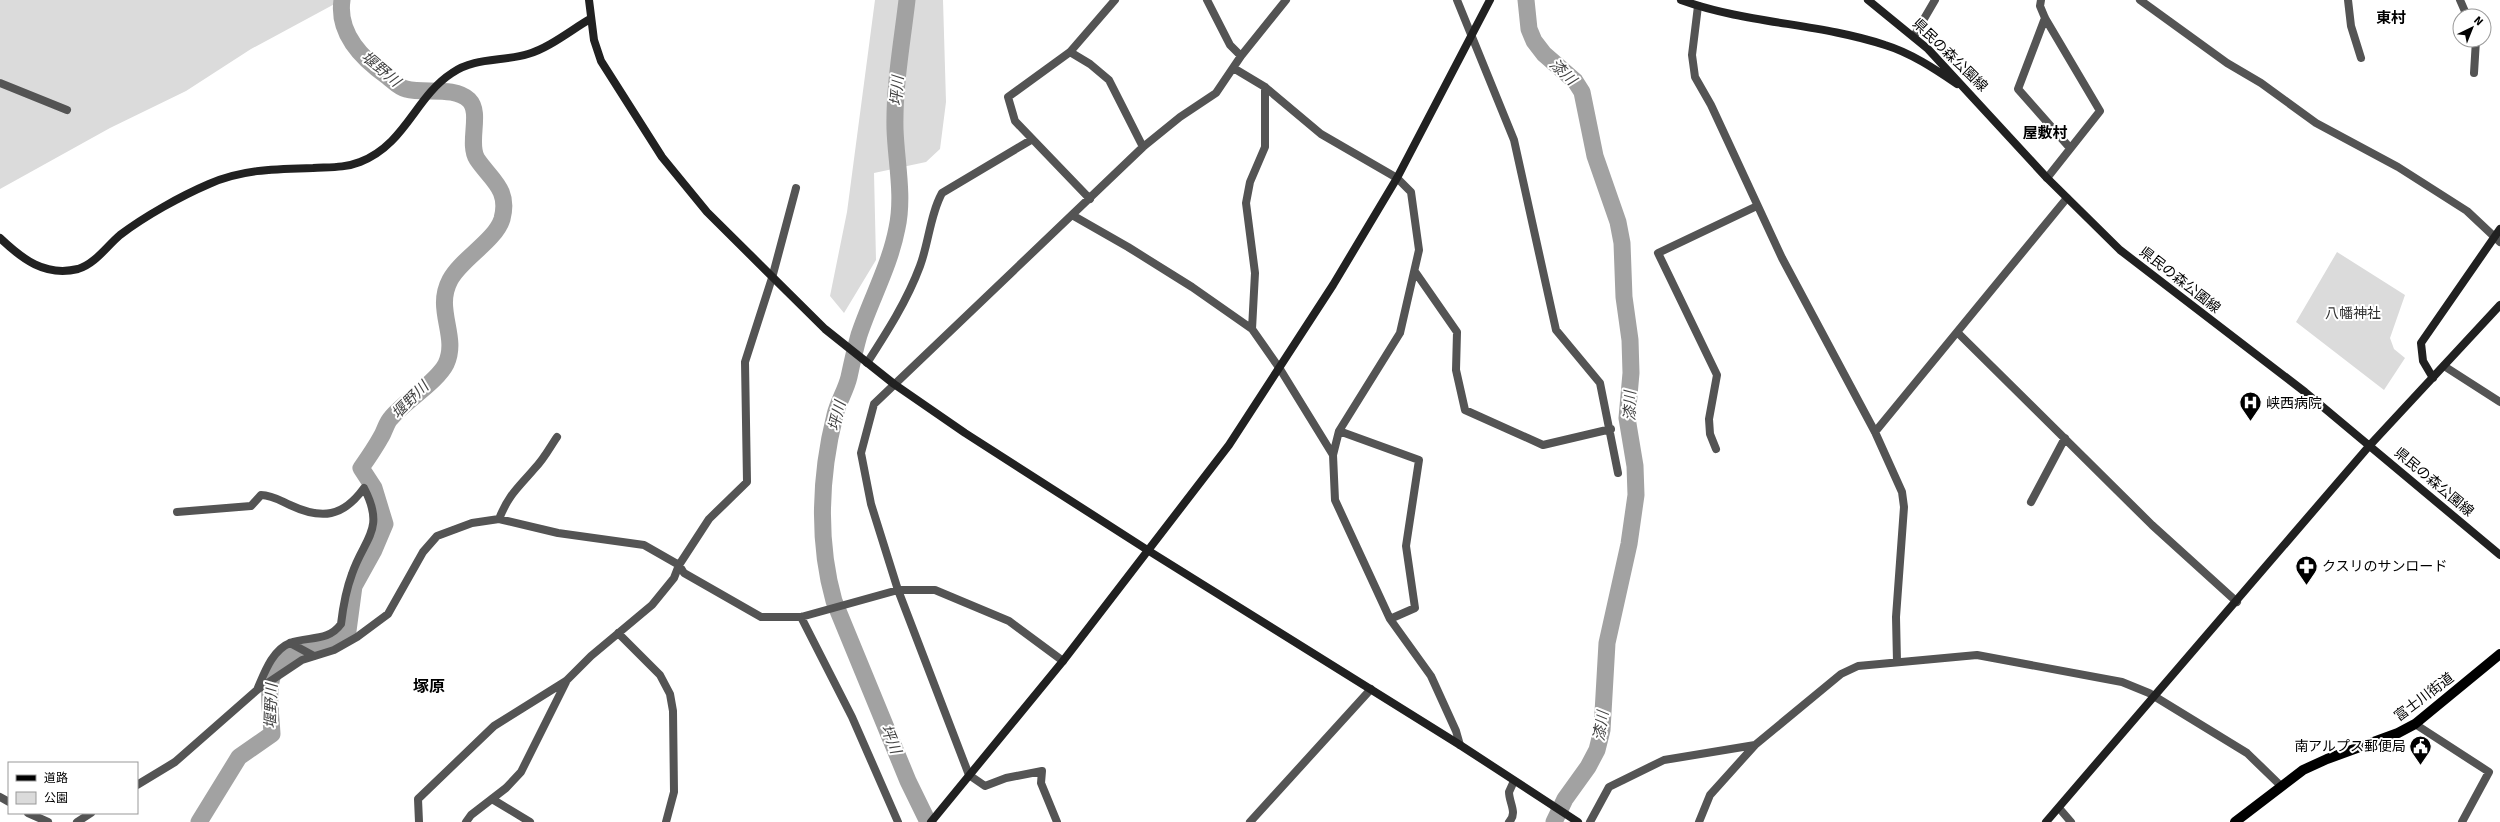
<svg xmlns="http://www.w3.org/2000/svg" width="2500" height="822" viewBox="0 0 2500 822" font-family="Signika,'Noto Sans JP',sans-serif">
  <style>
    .green { fill: #dbdbdb }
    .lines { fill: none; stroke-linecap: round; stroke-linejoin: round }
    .river { stroke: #a2a2a2; stroke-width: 17 }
    .street { stroke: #545454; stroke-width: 8 }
    .secondary { stroke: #212121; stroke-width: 8 }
    .primary { stroke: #000; stroke-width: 10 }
    .labels { text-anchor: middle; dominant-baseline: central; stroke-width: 4; stroke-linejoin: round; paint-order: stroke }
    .street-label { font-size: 14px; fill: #000; stroke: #fff }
    .park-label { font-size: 14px; fill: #323232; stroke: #fff }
    .poi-label { font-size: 14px; fill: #000; stroke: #fff; text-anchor: start }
    .neighbourhood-label { font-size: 15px; font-weight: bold; fill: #000; stroke: #fff }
    .water-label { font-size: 15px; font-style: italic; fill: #434343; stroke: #fff }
    .quarter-label { font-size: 16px; font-weight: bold; fill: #000; stroke: #fff }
  </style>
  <rect width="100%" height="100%" fill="#fff"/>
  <path class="green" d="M0,0H342L251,49L186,91L110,128L0,189Z
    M875,0H943L946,102L940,149L926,162L874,173L876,260L844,313L830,296L847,212Z
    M2337,252L2405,295L2390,338L2394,349L2405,358L2384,390L2296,322Z"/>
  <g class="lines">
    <path class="river" d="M907,0C902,43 894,86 895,129C896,161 904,196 897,228C890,265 871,299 859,335C855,349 852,363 849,377C846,390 838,402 835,415C820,475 817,541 834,601L908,781L928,822
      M1526,0L1529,29L1534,41L1544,54L1575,81L1582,92L1595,156L1618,222L1622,243L1624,297L1630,340L1631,373L1627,418L1635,466L1636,495L1629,544L1607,643L1602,730L1597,750L1588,767L1565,799L1554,822
      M199,822L239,757L272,734C270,696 260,661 306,648C321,644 335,641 348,631L354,586L374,550L385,524L374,488L361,468C368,458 375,448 381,437C385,431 386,423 391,418C405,401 437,382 446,364C459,336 434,310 450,280C461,259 495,241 502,219C510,189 491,180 477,159C467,143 482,113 469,100C454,86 425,94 406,89C400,88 393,81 388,77C362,59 337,34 342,0"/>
    <path class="street" d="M1207,0L1230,45L1241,56
      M1457,0L1514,140L1556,330L1600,383L1618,473
      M2041,0L2040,6L2045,18L2100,111L2047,178
      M2140,0L2227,63L2261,83L2316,123L2398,167L2467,211L2500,242
      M2348,0L2351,26L2361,58
      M2460,0L2467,16
      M1698,6L1692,55L1695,77L1711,105L1782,258L1875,432L1902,492L1904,507L1896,617L1897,662
      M2045,18L2018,89L2070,148
      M1914,36L1935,0
      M1070,52L1090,64L1109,80L1143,147
      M1235,69L1265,87L1321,134L1397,178L1411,192L1419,250L1400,333L1339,431L1333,455
      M2474,73L2476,40
      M0,83L67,110
      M1090,199L1015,121L1008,97L1070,52L1115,0
      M1072,215L1128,247L1192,287L1252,329L1280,369L1333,455L1335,500L1390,619L1431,676L1456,731L1460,745
      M1416,273L1457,332L1456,370L1465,410L1543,445L1611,429
      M1252,329L1255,273L1246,203L1250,182L1265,147V87
      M1957,332L2152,525L2237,602
      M867,363C887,332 907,301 920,266C929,242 930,215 942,193L1031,140
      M2444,366L2500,402
      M1339,431L1419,460L1406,546L1415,608L1390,619
      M1875,432L2067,198
      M1716,449L1710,434L1709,419L1717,375L1658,253L1757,206
      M2031,502L2065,438
      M177,512L251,506L261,495C272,495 281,501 290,505C322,520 343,517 364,488C386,530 364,538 352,574C346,590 343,607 341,624C328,642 309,636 290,643C272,650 264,674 257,690
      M499,519C509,494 518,488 535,468C544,459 550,447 557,437
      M801,617L852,717L898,822
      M618,633L660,675L670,694L673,711L674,792L666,822
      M290,643L314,656
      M2415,724L2489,772L2462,822
      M137,785L175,762L257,690L302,660L334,650L357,637L388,614L423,552L437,536L472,523L499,519L558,533L644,545L679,565L684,573L761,617H801L898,590H935L1009,621L1063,661
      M0,797L9,802
      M492,799L530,822
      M2059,808L2071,822
      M28,813L48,822
      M77,822L91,813
      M419,822L418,799L494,726L566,681L591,656L652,605L674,578L679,565L709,519L747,482L745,362L772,278L796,188
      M466,822L471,815L506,788L521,772L566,682
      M1057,822L1041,783L1042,771L1006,778L985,786L969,775L898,590L871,504L861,453L874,404L1143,147L1180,117L1216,93L1241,56L1286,0
      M1250,822L1371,689
      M1509,822C1518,813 1509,803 1509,792L1514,781
      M1590,822L1609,787L1664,760L1755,745L1841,674L1858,666L1977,655L2122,682L2149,693L2247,753L2281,786
      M1699,822L1710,795L1755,745"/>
    <path class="secondary" d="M589,0L594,40L601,61L662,157L707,212L825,329L894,384L965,433L1149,551L1460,745L1578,822
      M1681,0C1747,24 1819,23 1885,45C1911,53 1935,69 1957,84
      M1868,0L1928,49L2047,178L2120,250L2305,392L2500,555
      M0,238C22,259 45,277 78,269C95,264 107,246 120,235C145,216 181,196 209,184C242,169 277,169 313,168C329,167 345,168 360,162C406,144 415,97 452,73C475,57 502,62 528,54C549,48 571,30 590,19
      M2433,378L2423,361L2421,343L2500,229
      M931,822L1063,661L1229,445L1333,285L1397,178L1490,0
      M2046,822L2370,445L2500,305"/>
    <path class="primary" d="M2235,822L2303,770L2327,759L2398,733L2415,724L2500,654"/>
  </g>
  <defs>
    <symbol id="hospital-pin" viewBox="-11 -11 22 30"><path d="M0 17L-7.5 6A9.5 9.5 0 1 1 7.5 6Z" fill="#000" stroke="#fff"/><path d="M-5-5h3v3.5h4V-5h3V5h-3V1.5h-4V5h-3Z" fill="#fff"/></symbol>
    <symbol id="pharmacy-pin" viewBox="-11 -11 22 30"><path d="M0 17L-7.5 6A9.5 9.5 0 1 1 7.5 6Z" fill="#000" stroke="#fff"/><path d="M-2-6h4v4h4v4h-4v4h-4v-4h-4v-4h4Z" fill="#fff"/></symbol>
    <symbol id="civic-pin" viewBox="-11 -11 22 30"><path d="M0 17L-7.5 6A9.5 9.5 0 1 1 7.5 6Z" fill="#000" stroke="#fff"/><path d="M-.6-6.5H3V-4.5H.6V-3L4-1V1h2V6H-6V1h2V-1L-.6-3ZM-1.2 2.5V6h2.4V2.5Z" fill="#fff"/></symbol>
  </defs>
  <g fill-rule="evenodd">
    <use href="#hospital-pin" x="2238" y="390" width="25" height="34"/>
    <use href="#pharmacy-pin" x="2294" y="554" width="25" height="34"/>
    <use href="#civic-pin" x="2408" y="734" width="25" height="34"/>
  </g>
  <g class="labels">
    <g class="street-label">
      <text transform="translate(1950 55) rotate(44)">県民の森公園線</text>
      <text transform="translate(2180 280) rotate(38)">県民の森公園線</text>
      <text transform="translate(2434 482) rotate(40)">県民の森公園線</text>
      <text transform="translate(2424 697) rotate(-37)">富士川街道</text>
    </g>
    <g class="park-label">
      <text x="2353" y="313">八幡神社</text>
    </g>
    <g class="poi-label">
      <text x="2266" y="403">峡西病院</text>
      <text x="2322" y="566">クスリのサンロード</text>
      <text x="2406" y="746" text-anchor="end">南アルプス郵便局</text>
    </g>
    <g class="neighbourhood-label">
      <text x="2391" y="18">東村</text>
      <text x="2045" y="133">屋敷村</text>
    </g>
    <g class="water-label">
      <text transform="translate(381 69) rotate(40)">堰野川</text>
      <text transform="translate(1563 72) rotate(44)">漆川</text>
      <text transform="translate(897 91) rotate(-86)">坪川</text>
      <text transform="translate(410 400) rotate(-45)">堰野川</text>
      <text transform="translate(1630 406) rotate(-89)">漆川</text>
      <text transform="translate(837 416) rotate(-76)">坪川</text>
      <text transform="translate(271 706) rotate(-88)">堰野川</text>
      <text transform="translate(1601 726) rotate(-82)">漆川</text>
      <text transform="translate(891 739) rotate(68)">坪川</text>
    </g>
    <g class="quarter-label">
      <text x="429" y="687">塚原</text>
    </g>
  </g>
  <rect x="8" y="762" width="130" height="52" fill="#ffffff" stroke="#999999"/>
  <rect x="16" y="775" width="20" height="6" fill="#000000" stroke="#999999"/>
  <text x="44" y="782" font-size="12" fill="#000000">道路</text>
  <rect x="16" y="792" width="20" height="12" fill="#dbdbdb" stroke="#999999"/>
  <text x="44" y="802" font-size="12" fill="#000000">公園</text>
  <g transform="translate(2472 28) rotate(43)"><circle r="19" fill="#ffffff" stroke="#999999"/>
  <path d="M0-3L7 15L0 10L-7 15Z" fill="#000000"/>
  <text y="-6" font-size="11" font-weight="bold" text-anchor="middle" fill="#000000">N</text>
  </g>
</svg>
